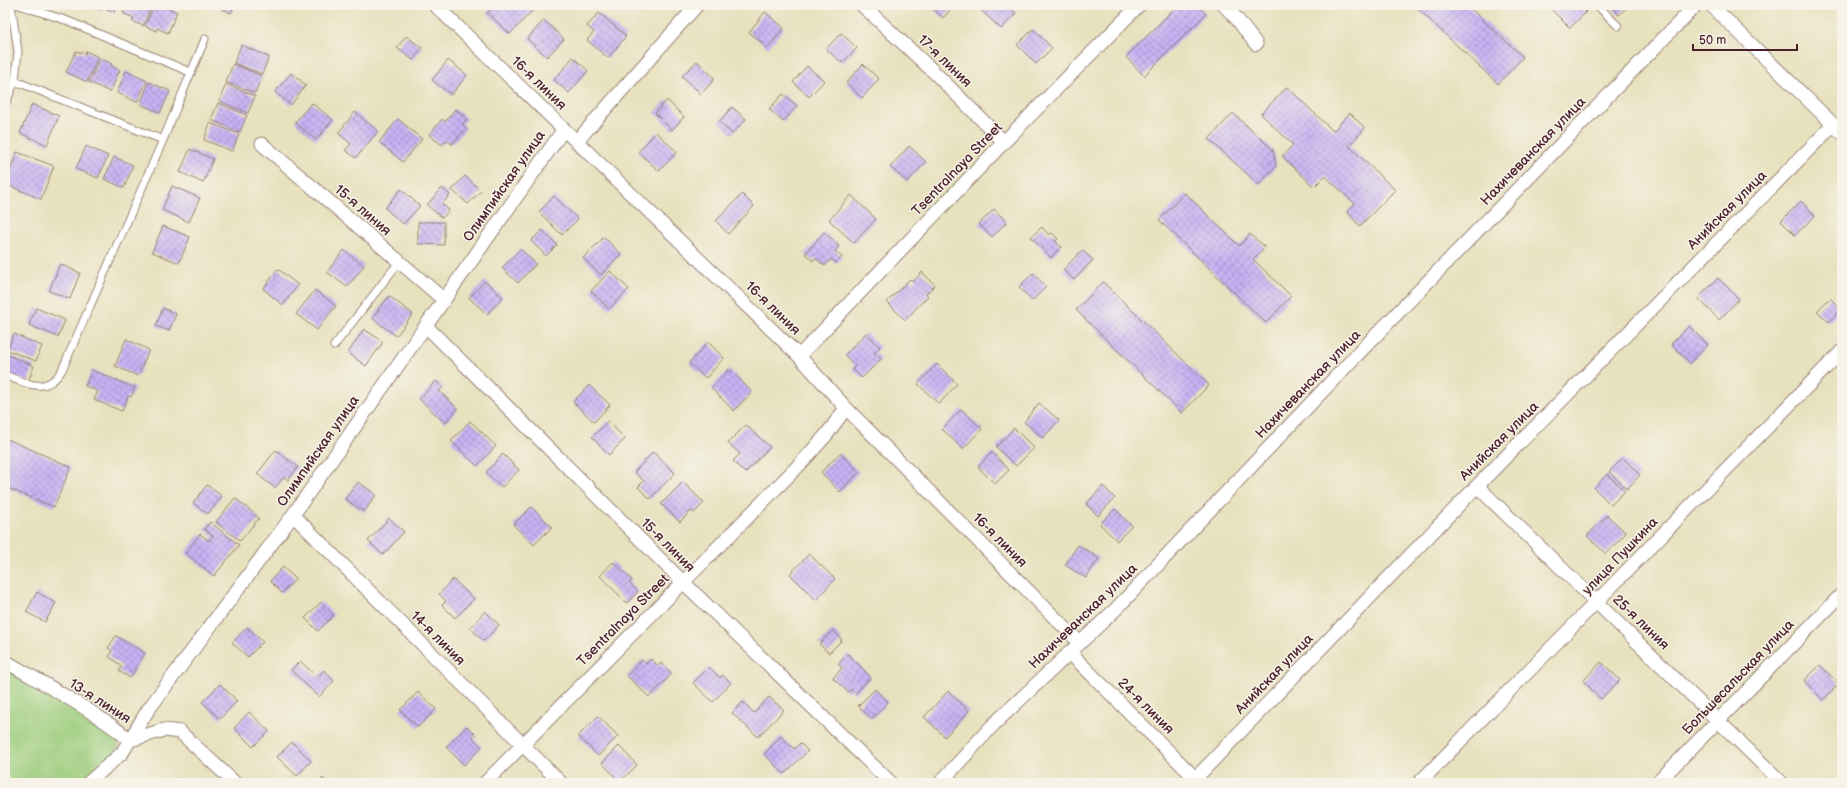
<svg xmlns="http://www.w3.org/2000/svg" width="1847" height="788" viewBox="0 0 1847 788" font-family="'Balsamiq Sans',sans-serif">
  <style>
    .green { fill: #9ccd7d; stroke: #737654 }
    .building { fill: url(#building-cross-hatch) }
    .lines { fill: none; stroke-linecap: round; stroke-linejoin: round }
    .service-casing { stroke: #988074; stroke-width: 9 }
    .minor-casing { stroke: #988074; stroke-width: 15 }
    .service { stroke: #fff; stroke-width: 7 }
    .minor { stroke: #fff; stroke-width: 13 }
    .labels { text-anchor: middle; dominant-baseline: central; stroke-width: 3; stroke-linejoin: round; paint-order: stroke }
    .street-label { font-size: 14px; fill: #4a1f2b; stroke: #f7f3e8 }
  </style>
  <defs>
    <pattern id="building-cross-hatch" width="8" height="8" patternUnits="userSpaceOnUse"><rect width="8" height="8" fill="#c7b3f4"/><path d="M0 0l8 8M0 8l8-8" fill="none" stroke="#a491c6"/></pattern>
  </defs>
  <rect width="100%" height="100%" fill="#f7f3e8"/>
  <filter id="ink" filterUnits="userSpaceOnUse"><feTurbulence type="fractalNoise" baseFrequency=".025" numOctaves="2"/><feDisplacementMap in="SourceGraphic" scale="8" xChannelSelector="R" yChannelSelector="G"/><feConvolveMatrix kernelMatrix="1 2 1 2 8 2 1 2 1" color-interpolation-filters="sRGB"/></filter>
  <filter id="wash" filterUnits="userSpaceOnUse"><feTurbulence type="fractalNoise" baseFrequency=".012" numOctaves="4" result="noise"/><feDisplacementMap in="SourceGraphic" scale="16" xChannelSelector="R" yChannelSelector="G"/><feGaussianBlur stdDeviation="0.9" result="paint"/><feColorMatrix in="noise" values="0 0 0 0 0 0 0 0 0 0 0 0 0 0 0 0 0 1.4 0 .05"/><feComposite in="paint" operator="in"/></filter>
  <g filter="url(#wash)">
    <rect width="100%" height="100%" fill="#e7e1be"/>
    <path class="green" d="M5,667L75,708L115,735L118,741V748L101,768L81,783H5Z"/>
    <g id="blocks">
      <path class="building" d="M90,5H117L114,12L103,7L102,10Z
        M126,5H152L143,26L132,21L134,18L123,13Z
        M154,5H161L177,12L168,33L157,28L156,31L145,26Z
        M215,5H235L231,13Z
        M495,5H532L535,8L510,34L487,13Z
        M778,5H790L786,7Z
        M929,5H955L943,18Z
        M988,5H1008L1016,13L1001,29L982,11Z
        M1178,5H1197L1206,14L1144,76L1126,57Z
        M1414,5H1467L1523,57L1498,84Z
        M1547,5H1579L1586,12L1570,28Z
        M1610,5H1629L1619,15Z
        M765,12L784,28L768,48L749,32Z
        M599,13L626,36L608,58L587,40L594,32L587,26Z
        M544,20L564,39L547,57L527,39Z
        M1033,29L1052,48L1036,64L1017,45Z
        M841,33L857,48L842,63L826,49Z
        M406,36L422,48L413,60L397,48Z
        M241,45L269,57L262,74L234,63Z
        M76,51L85,54L86,51L98,57L87,82L66,72Z
        M573,57L588,71L569,93L554,80Z
        M100,58L112,64L111,66L120,70L110,92L89,82Z
        M448,60L467,75L451,95L432,80Z
        M697,61L715,79L701,94L682,76Z
        M233,64L262,76L255,93L226,82Z
        M863,64L879,79L862,98L846,83Z
        M807,66L824,81L809,97L793,82Z
        M126,71L147,81L137,102L117,93Z
        M291,73L306,85L291,105L275,92Z
        M149,82L170,91L160,113L140,104Z
        M226,84L255,96L248,113L219,101Z
        M1287,87L1333,131L1350,113L1365,128L1349,146L1395,190L1360,226L1347,212L1355,204L1325,176L1314,187L1282,156L1293,145L1261,114Z
        M783,94L797,106L783,122L769,109Z
        M667,100L684,117L672,130L655,113Z
        M218,103L247,115L240,132L211,120Z
        M312,103L333,120L316,140L295,122Z
        M32,104L59,116L47,145L20,133Z
        M732,107L746,119L732,134L719,122Z
        M455,109L467,119L462,124L466,128L452,144L446,140L442,145L429,135L442,119L445,122Z
        M355,112L378,131L356,158L345,150L351,144L338,133Z
        M1233,113L1273,150L1276,166L1259,185L1209,139Z
        M398,119L422,139L403,162L379,142Z
        M210,123L239,134L232,151L204,140Z
        M656,132L677,152L659,171L638,152Z
        M86,146L108,156L98,178L76,169Z
        M909,146L926,162L907,182L890,167Z
        M190,149L213,159L203,183L180,172Z
        M17,152L54,166L41,199L5,184Z
        M114,157L133,165L124,188L104,179Z
        M465,176L481,191L468,204L452,190Z
        M172,186L200,198L189,222L162,210Z
        M442,188L450,195L442,204L449,210L442,218L427,205Z
        M401,189L420,206L403,224L385,208Z
        M1185,193L1239,246L1250,234L1265,247L1253,259L1291,296L1266,323L1159,220Z
        M742,194L754,206L728,234L716,221Z
        M851,195L876,219L854,243L829,220Z
        M554,196L578,219L562,235L539,212Z
        M1801,201L1815,216L1795,235L1781,221Z
        M994,209L1007,222L992,237L979,224Z
        M418,222H444V245L418,244Z
        M163,226L190,237L179,263L152,252Z
        M1042,227L1049,235L1052,233L1058,239L1055,241L1061,247L1051,258L1031,237Z
        M542,230L557,245L546,256L531,241Z
        M824,232L839,246L835,251L842,257L836,263L831,259L825,266L815,258L813,261L805,254Z
        M604,237L621,254L601,275L583,258Z
        M520,249L536,264L518,283L502,268Z
        M344,250L364,266L347,287L327,272Z
        M1082,250L1093,260L1074,280L1063,270Z
        M60,264L80,273L70,299L49,291Z
        M278,269L298,285L283,305L263,289Z
        M610,271L629,289L609,309L591,291Z
        M922,272L935,285L926,294L928,296L905,320L887,302L910,279L913,282Z
        M1033,273L1046,287L1032,301L1019,287Z
        M1718,278L1739,299L1719,320L1698,298Z
        M485,281L503,297L487,314L469,298Z
        M1103,282L1209,385L1182,413L1076,310Z
        M315,290L336,306L317,330L296,314Z
        M389,296L413,314L396,336L372,318Z
        M1830,298L1841,309L1829,322L1817,311Z
        M36,308L65,320L58,337L29,325Z
        M163,308L176,314L169,331L156,326Z
        M1689,326L1708,345L1690,363L1671,344Z
        M364,329L383,342L366,366L348,353Z
        M866,333L880,347L874,353L881,359L862,378L852,369L855,366L845,355Z
        M14,334L42,346L36,361L7,350Z
        M126,339L149,350L138,376L115,366Z
        M708,342L724,358L706,378L689,363Z
        M6,354L34,366L28,382L5,372Z
        M937,364L957,384L939,404L918,384Z
        M729,369L752,392L734,411L711,388Z
        M92,370L135,388L131,397L128,396L122,411L94,400L98,391L85,386Z
        M436,381L443,387L439,391L458,409L445,423L419,399Z
        M589,385L610,405L594,422L573,402Z
        M1039,403L1059,420L1043,438L1024,422Z
        M961,409L982,429L963,449L942,429Z
        M470,421L496,446L477,466L451,441Z
        M608,421L625,439L609,455L592,437Z
        M746,425L770,447L745,473L733,461L740,454L728,443Z
        M1014,428L1034,448L1016,466L996,447Z
        M5,438L71,467L54,507L5,487Z
        M276,450L298,467L288,480L284,477L275,488L257,474Z
        M653,452L675,473L650,499L638,487L644,481L634,472Z
        M992,452L1009,470L995,484L978,467Z
        M840,453L859,472L840,492L821,472Z
        M503,454L519,470L502,487L486,472Z
        M1623,458L1640,475L1627,489L1609,472Z
        M1607,474L1625,491L1611,505L1594,488Z
        M358,482L376,495L364,512L345,499Z
        M683,482L704,503L694,513L691,511L680,522L661,504Z
        M207,485L222,496L208,514L193,503Z
        M1103,486L1115,498L1098,516L1086,504Z
        M235,498L259,518L240,541L216,522Z
        M531,507L552,527L534,545L513,525Z
        M1115,509L1132,526L1117,541L1100,524Z
        M1607,515L1626,533L1606,554L1587,536Z
        M389,518L404,532L383,555L368,541Z
        M210,522L239,545L214,576L185,553L200,534L209,541L213,536L204,529Z
        M1078,545L1099,558L1086,578L1065,565Z
        M809,554L835,579L816,600L790,574Z
        M613,562L632,580L629,583L638,591L627,603L600,576Z
        M283,567L296,579L282,593L270,581Z
        M453,579L474,599L455,618L442,605L446,601L439,594Z
        M37,592L56,603L45,622L26,612Z
        M321,602L334,615L318,631L305,618Z
        M485,611L499,625L484,641L470,628Z
        M247,627L263,642L248,657L232,643Z
        M833,630L842,640L829,653L819,644Z
        M116,636L145,653L130,678L119,671L122,666L109,657L112,651L108,648Z
        M848,654L871,677L855,694L851,689L848,692L833,678L842,668L838,664Z
        M651,659L658,666L661,663L672,674L649,697L627,676L642,660L646,664Z
        M300,661L317,677L324,670L334,681L319,697L291,670Z
        M1601,662L1620,680L1601,699L1583,681Z
        M1820,665L1839,684L1823,700L1804,681Z
        M709,667L720,678L722,675L731,683L713,702L693,683Z
        M220,684L237,701L220,719L202,702Z
        M875,689L888,702L872,719L858,706Z
        M948,691L969,711L945,737L924,717Z
        M418,692L436,709L418,727L400,710Z
        M769,697L784,710L758,737L732,713L743,702L754,713Z
        M249,712L269,731L253,747L234,728Z
        M598,716L618,736L598,756L578,736Z
        M467,726L476,735L473,738L482,747L464,765L446,747Z
        M781,736L794,749L800,743L808,751L784,774L764,754Z
        M292,742L311,761L297,776L277,757Z
        M619,746L637,765L620,782L602,763Z
        M175,778L180,783H171Z
        M323,778L328,783H318Z"/>
    </g>
  </g>
  <g filter="url(#ink)">
    <use href="#blocks" fill-opacity="0" stroke="#988074" stroke-width="1"/>
    <g class="lines">
      <defs>
        <path id="service" d="M19,5L68,21L190,72
          M1597,5L1618,26
          M5,19L13,17
          M15,81L163,140
          M5,105L15,81L18,51L11,5
          M334,346L399,262
          M5,375C26,384 47,395 62,370L163,140L205,39"/>
        <path id="minor" d="M435,5L799,356L846,408L1080,643
          M862,5L934,72L1004,142
          M1224,5L1237,19L1256,44
          M1711,5L1842,133
          M577,141L697,5
          M262,144L443,299
          M426,326L683,582L891,783
          M799,356L1004,142L1139,5
          M1477,486L1782,783
          M293,515L561,783
          M1069,652L1200,783
          M5,661C47,686 92,709 130,740L164,730L180,732L235,783
          M88,783L122,753L148,710L293,515L564,129
          M485,783L804,460L827,434L846,408
          M940,783L994,724L1116,609L1351,361L1696,5
          M1191,783L1477,486L1833,125
          M1419,783L1842,351
          M1657,783L1842,594"/>
      </defs>
      <use href="#service" class="service-casing"/>
      <use href="#minor" class="minor-casing"/>
      <use href="#service" class="service"/>
      <use href="#minor" class="minor"/>
    </g>
  </g>
  <g class="labels">
    <g class="street-label">
      <text transform="translate(945 61) rotate(44)">17-я линия</text>
      <text transform="translate(539 83) rotate(44)">16-я линия</text>
      <text transform="translate(1533 151) rotate(-46)">Нахичеванская улица</text>
      <text transform="translate(957 169) rotate(-46)">Tsentralnaya Street</text>
      <text transform="translate(504 186) rotate(-55)">Олимпийская улица</text>
      <text transform="translate(363 210) rotate(41)">15-я линия</text>
      <text transform="translate(1727 210) rotate(-45)">Анийская улица</text>
      <text transform="translate(773 308) rotate(44)">16-я линия</text>
      <text transform="translate(1308 384) rotate(-46)">Нахичеванская улица</text>
      <text transform="translate(1499 441) rotate(-45)">Анийская улица</text>
      <text transform="translate(318 451) rotate(-55)">Олимпийская улица</text>
      <text transform="translate(1000 540) rotate(45)">16-я линия</text>
      <text transform="translate(668 545) rotate(45)">15-я линия</text>
      <text transform="translate(1620 556) rotate(-46)">улица Пушкина</text>
      <text transform="translate(1083 616) rotate(-44)">Нахичеванская улица</text>
      <text transform="translate(623 620) rotate(-45)">Tsentralnaya Street</text>
      <text transform="translate(1641 622) rotate(44)">25-я линия</text>
      <text transform="translate(438 638) rotate(45)">14-я линия</text>
      <text transform="translate(1274 674) rotate(-46)">Анийская улица</text>
      <text transform="translate(1738 677) rotate(-46)">Большесальская улица</text>
      <text transform="translate(100 701) rotate(33)">13-я линия</text>
      <text transform="translate(1146 706) rotate(45)">24-я линия</text>
    </g>
  </g>
  <rect width="1847" height="788" fill="none" stroke="#f7f3e8" stroke-width="20"/>
  <path d="M1693 44v6h104v-6" fill="none" stroke="#4a1f2b" stroke-width="2"/>
  <text x="1699" y="44" font-size="12" fill="#4a1f2b" stroke="#f7f3e8" stroke-width="3" paint-order="stroke">50 m</text>
</svg>
